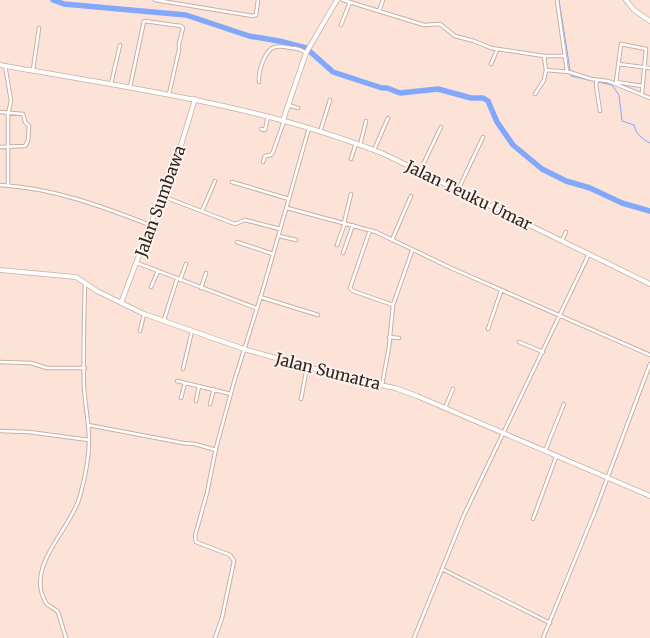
<svg xmlns="http://www.w3.org/2000/svg" width="650" height="638" viewBox="0 0 650 638" font-family="Merriweather,serif">
  <style>
    .lines { fill: none; stroke-linecap: round; stroke-linejoin: round }
    .stream { stroke: #82a8fc; stroke-width: 1 }
    .river { stroke: #82a8fc; stroke-width: 5.5 }
    .street-casing { stroke: #c8afa4; stroke-width: 4.5 }
    .secondary-casing { stroke: #c8afa4; stroke-width: 5.5 }
    .street { stroke: #fff; stroke-width: 2.5 }
    .secondary { stroke: #fff; stroke-width: 4 }
    .labels { text-anchor: middle; dominant-baseline: central; stroke-width: 4; stroke-linejoin: round; paint-order: stroke }
    .street-label { font-size: 16px; fill: #2e2420; stroke: #fef3ef }
  </style>
  <rect width="100%" height="100%" fill="#fce2d7"/>
  <g class="lines">
    <path class="stream" d="M559,0L571,76L612,85L619,95L622,121L634,125C636,134 642,139 650,143"/>
    <path class="river" d="M53,0L64,4L186,15L249,36L279,41L306,48L333,72L382,88H387L400,93L438,89L471,98H483L488,101L497,122L513,145L542,169L566,181L590,188L622,203L650,211"/>
    <defs>
      <path id="street" d="M155,0L253,16L256,15L258,0
        M343,0L424,25L440,24L455,36L474,41L491,48L544,56H565
        M557,0L567,71
        M379,11L383,0
        M341,25L350,2
        M544,56L546,70L569,72L591,79L608,81L650,98
        M491,64L497,50
        M618,64L650,68
        M5,65L11,101L8,114V185
        M33,70L39,28
        M597,80L596,85L600,111
        M259,82C258,72 265,49 275,47C279,46 286,47 291,48C297,48 301,49 306,53
        M111,84L120,45
        M130,87L144,21L181,26L183,28L179,44V50L169,94
        M642,93L646,49L621,44L616,82L642,86
        M535,94L544,80L546,70
        M288,105L298,108
        M0,112L23,114L25,122L29,126L28,141L25,146L0,147
        M261,129L265,130L268,116
        M320,132L330,100
        M360,145L366,121
        M374,150L388,118
        M351,159L356,143
        M263,162L265,156L271,155L273,152L284,121
        M420,171L441,127
        M232,182L289,199
        M0,185C53,188 101,206 150,225
        M458,190L483,137
        M162,196L235,224L245,220L280,229
        M287,208L376,232L451,268L650,355
        M202,211L215,181
        M344,223L351,194
        M370,230L350,288L353,291L393,305
        M279,236L296,240
        M392,240L411,196
        M562,240L566,232
        M237,242L273,254
        M337,245L345,223
        M343,253L353,225
        M137,263L256,308
        M180,280L186,264
        M151,287L158,271
        M201,288L206,273
        M260,297L318,315
        M164,320L177,279
        M488,329L501,291
        M140,331L144,314
        M389,337L399,338
        M519,342L543,352
        M0,362L31,363L47,368H85
        M183,369L192,331
        M177,381L231,394
        M382,385L389,347L393,305L412,251
        M181,398L185,383
        M301,399L307,367
        M196,401L199,386
        M210,404L214,389
        M445,408L453,389
        M88,425L183,443L195,444L216,450
        M0,431L29,432L89,440
        M545,451L564,404
        M533,519L556,457
        M442,569L550,623
        M66,638L58,612C54,608 49,607 46,603C24,566 71,530 80,496C85,478 89,459 89,440C89,422 85,405 84,387C83,353 84,318 85,284
        M215,638L222,618L234,561L230,555L196,542L195,536L207,493L216,448L234,382L264,286L309,128
        M414,638L464,515L589,254
        M543,638L595,511L650,364"/>
      <path id="secondary" d="M626,0L634,10L650,21
        M0,65C130,88 261,105 384,154L650,284
        M283,120L306,53L337,0
        M0,270L76,277L97,291L144,314L244,349L354,380L395,388L417,396L650,496
        M121,303L182,142L195,99"/>
    </defs>
    <use href="#street" class="street-casing"/>
    <use href="#secondary" class="secondary-casing"/>
    <use href="#street" class="street"/>
    <use href="#secondary" class="secondary"/>
  </g>
  <g class="labels">
    <g class="street-label">
      <text transform="translate(469 195) rotate(26)">Jalan Teuku Umar</text>
      <text transform="translate(160 201) rotate(-70)">Jalan Sumbawa</text>
      <text transform="translate(328 371) rotate(14)">Jalan Sumatra</text>
    </g>
  </g>
</svg>
